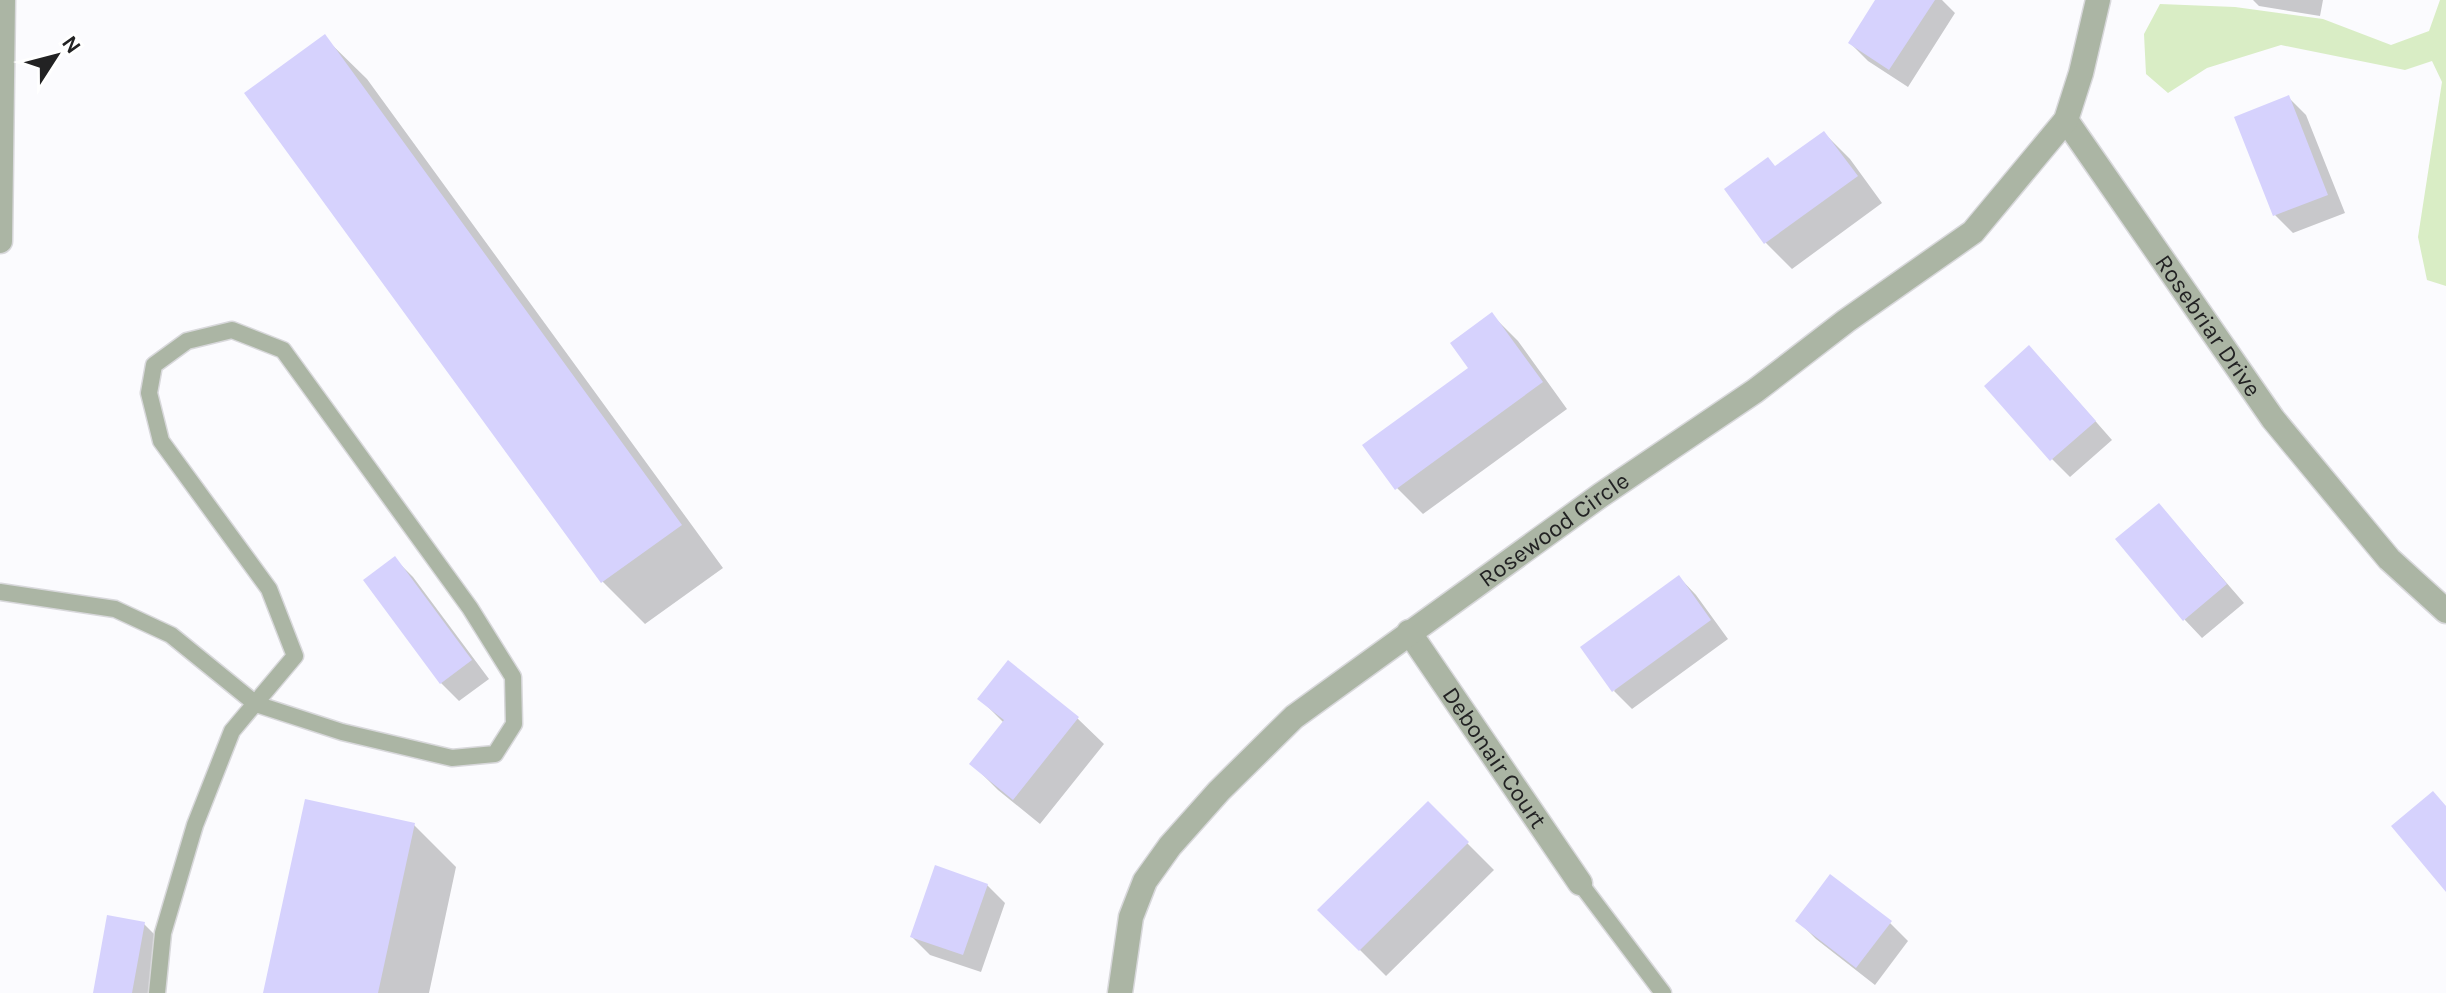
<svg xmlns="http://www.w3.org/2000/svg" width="2446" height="993" viewBox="0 0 2446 993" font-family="Karla,sans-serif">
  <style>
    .green { fill: #d9edc5 }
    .shadow { fill: #0003 }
    .building { fill: #d6d2fd }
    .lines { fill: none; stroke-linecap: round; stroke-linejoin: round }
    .service-casing { stroke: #d8d8db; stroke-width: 19 }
    .minor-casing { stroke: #d8d8db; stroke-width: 27 }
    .tertiary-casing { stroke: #d8d8db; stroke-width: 27 }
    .service { stroke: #abb5a4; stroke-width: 16 }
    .minor { stroke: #abb5a4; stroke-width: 24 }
    .tertiary { stroke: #abb5a4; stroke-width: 24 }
    .labels { text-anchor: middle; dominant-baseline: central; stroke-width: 6; stroke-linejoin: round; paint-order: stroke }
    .street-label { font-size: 24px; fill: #222223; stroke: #fff }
  </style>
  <rect width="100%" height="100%" fill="#fbfbfe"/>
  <path class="green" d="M2440,0H2446V286L2427,280L2418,237L2442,82L2432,61L2405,70L2281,45L2207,68L2168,93L2146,74L2144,34L2160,4L2235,7L2323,19L2391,45L2429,31Z"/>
  <path class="shadow" d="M1878,0H1942L1955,13L1908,87L1868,61L1850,43Z
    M2253,0H2323L2320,16L2259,6Z
    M324,37L367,79L723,568L645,624L603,582L247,93Z
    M2288,97L2306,115L2345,213L2293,233L2275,215Z
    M1824,133L1850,159L1882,203L1792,269L1766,243L1727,189L1777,168Z
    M1492,315L1518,341L1567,409L1423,514L1397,488L1471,368Z
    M2047,366L2112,440L2070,477L2052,459Z
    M2159,505L2244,603L2202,638L2185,620Z
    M395,559L413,577L489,679L459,701L441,683Z
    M1679,577L1696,595L1728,639L1632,709L1614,691Z
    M980,699L1077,718L1104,744L1040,824L998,790L972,764L1004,723Z
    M1428,804L1494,870L1386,976L1320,910Z
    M414,825L456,867L429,993H265Z
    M987,885L1005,903L981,972L930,955L912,937Z
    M1798,921L1890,923L1908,941L1875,985L1816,939Z
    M144,924L162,942L153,993H95Z"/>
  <path class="building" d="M1875,0H1935L1889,70L1848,43Z
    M325,34L682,525L601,583L244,93Z
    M2289,95L2328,195L2273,216L2234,117Z
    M1824,131L1858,176L1764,244L1724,189L1768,157L1775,166Z
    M1492,312L1543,382L1395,490L1362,445L1468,368L1450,343Z
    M2029,345L2096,421L2050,461L1984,386Z
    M2159,503L2227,584L2183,621L2115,539Z
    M395,556L472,660L440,684L363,580Z
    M1679,575L1711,620L1612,692L1580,647Z
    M1008,660L1079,717L1013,800L969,764L1004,720L977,699Z
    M2433,791L2446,806V892L2391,826Z
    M305,799L415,823L378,993H263Z
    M1428,801L1469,842L1359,951L1317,910Z
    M935,865L988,884L963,955L910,937Z
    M1830,874L1892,921L1856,968L1795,921Z
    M107,915L145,922L132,993H93Z"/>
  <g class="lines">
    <defs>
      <path id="service" d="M0,592L115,609L171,635L256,704L342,732L452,758L495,754L514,724L513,677L470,608L283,350L232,330L187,341L154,365L149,393L161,441L269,589L295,656L232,731L195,825L163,933L157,993
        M1580,883L1663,993"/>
      <g id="minor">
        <path id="s1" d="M2066,120L2273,419L2389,559L2446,611"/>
        <path id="s2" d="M1409,632L1580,883"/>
        <path id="s3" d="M1120,993L1131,917L1145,881L1170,846L1219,791L1294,717L1601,495L1755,391L1846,321L1973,232L2066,120L2081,73L2098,0"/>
      </g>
      <path id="tertiary" d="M0,241L3,0"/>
    </defs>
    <use href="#service" class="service-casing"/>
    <use href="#minor" class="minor-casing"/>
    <use href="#tertiary" class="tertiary-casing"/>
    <use href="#service" class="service"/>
    <use href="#minor" class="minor"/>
    <use href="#tertiary" class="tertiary"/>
  </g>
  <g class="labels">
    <g class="street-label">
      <text stroke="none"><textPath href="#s1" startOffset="250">Rosebriar Drive</textPath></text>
      <text stroke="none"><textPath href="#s3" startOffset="658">Rosewood Circle</textPath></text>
      <text stroke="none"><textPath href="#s2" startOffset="152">Debonair Court</textPath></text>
    </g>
  </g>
  <g transform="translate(56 56) rotate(54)" stroke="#ffffff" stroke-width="6" paint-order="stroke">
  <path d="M0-6L14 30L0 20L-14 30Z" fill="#222223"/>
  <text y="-12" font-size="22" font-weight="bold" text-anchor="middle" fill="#222223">N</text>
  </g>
</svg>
